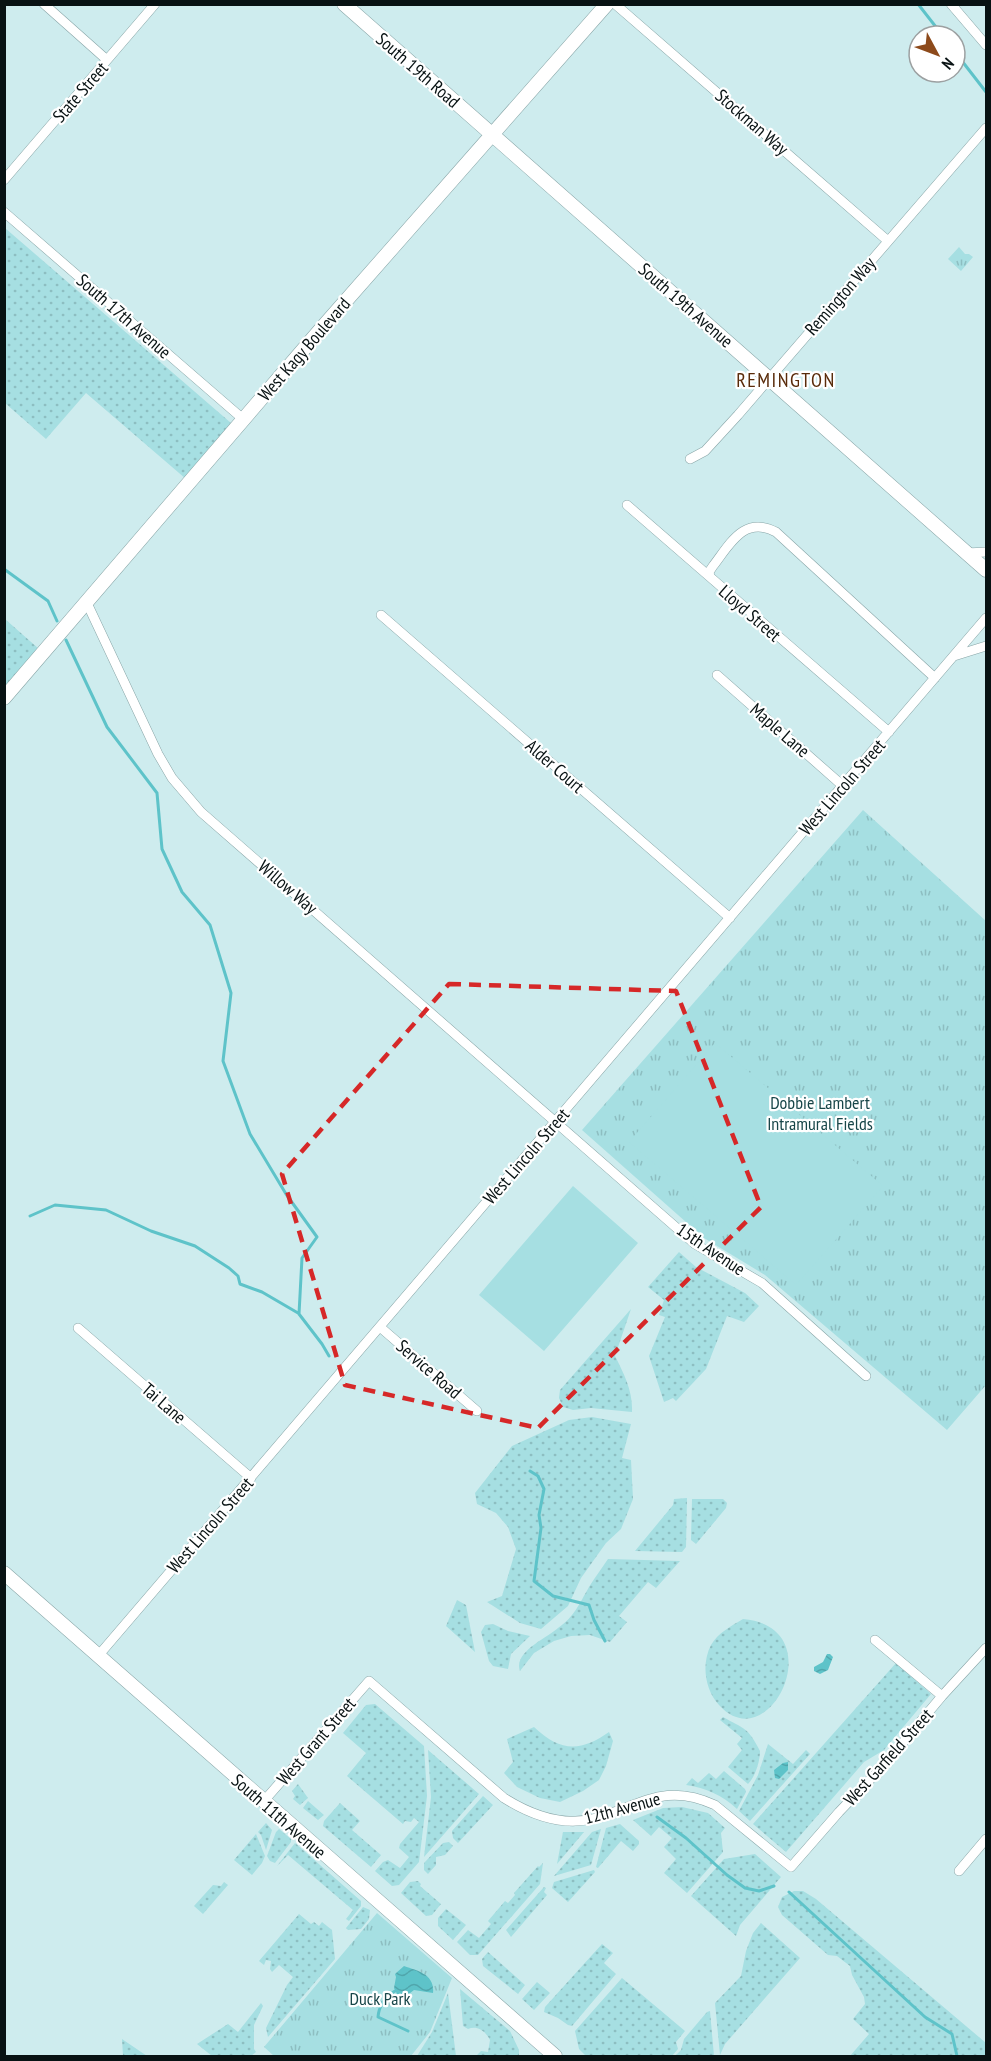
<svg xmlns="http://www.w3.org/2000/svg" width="991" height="2061" viewBox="0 0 991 2061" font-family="'PT Sans Narrow',sans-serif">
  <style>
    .grass { fill: url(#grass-dots) }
    .park { fill: url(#park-tufts) }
    .pitch { fill: #a6dfe2 }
    .water { fill: url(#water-waves) }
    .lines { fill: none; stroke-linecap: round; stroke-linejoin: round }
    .stream { stroke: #5ec3c9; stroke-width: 3 }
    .street-casing { stroke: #88a5a7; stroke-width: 10 }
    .secondary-casing { stroke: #88a5a7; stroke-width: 15 }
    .street { stroke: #fff; stroke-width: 9 }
    .secondary { stroke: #fff; stroke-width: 14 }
    .marked { fill: none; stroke: #d62828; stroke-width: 4.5; stroke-dasharray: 12 8; stroke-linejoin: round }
    .labels { text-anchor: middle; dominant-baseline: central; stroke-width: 4.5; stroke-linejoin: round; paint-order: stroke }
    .street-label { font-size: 18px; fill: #081213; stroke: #fff }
    .park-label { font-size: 18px; fill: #184649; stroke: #fff }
    .neighbourhood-label { font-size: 20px; letter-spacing: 1.5px; fill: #592b0a; stroke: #fff }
  </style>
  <defs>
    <pattern id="grass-dots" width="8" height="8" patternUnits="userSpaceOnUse" patternTransform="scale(1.5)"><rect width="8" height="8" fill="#a6dfe2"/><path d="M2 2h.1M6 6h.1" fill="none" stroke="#8dbec1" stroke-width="1.8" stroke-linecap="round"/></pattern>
    <pattern id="park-tufts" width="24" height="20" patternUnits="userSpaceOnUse" patternTransform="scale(1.5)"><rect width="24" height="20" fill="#a6dfe2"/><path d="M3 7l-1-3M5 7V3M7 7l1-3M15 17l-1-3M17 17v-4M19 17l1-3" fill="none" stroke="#8dbec1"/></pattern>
    <pattern id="water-waves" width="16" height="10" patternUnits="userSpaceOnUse" patternTransform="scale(1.5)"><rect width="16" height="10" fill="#5ec3c9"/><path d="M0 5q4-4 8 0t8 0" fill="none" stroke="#50a6ac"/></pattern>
  </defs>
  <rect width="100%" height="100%" fill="#ceecee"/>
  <path class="grass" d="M5,228L231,423L186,479L86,393L46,439L5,403Z
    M5,619L39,649L5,690Z
    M679,1252L696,1267L745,1293L759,1306L744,1322L727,1316L706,1369L676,1401L673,1398L664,1402L649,1356L665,1317L659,1315L664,1300L648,1287Z
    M631,1309L615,1356C624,1374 633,1391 632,1412L591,1408L573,1410L563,1407L559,1398L560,1390Z
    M592,1417L631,1424L622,1458L631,1460L633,1499L621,1529L606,1543L581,1578L568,1606L541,1629L520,1623L487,1602L502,1596L516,1549L508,1527L496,1513L477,1504L475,1493L512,1446L569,1420Z
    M687,1498L686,1547L682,1552L635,1551L673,1505L674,1499Z
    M692,1499H723L727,1503L726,1508L696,1544L691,1540Z
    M608,1559L680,1561L656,1588L648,1582L619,1616L627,1622L610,1642L590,1635L571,1636L554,1641L534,1653L520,1671C513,1652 547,1638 558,1628C575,1616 579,1604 589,1587C595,1577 602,1568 608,1559Z
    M457,1600L466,1605L475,1652L446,1626Z
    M743,1619C834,1627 769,1761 719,1705C705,1690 701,1664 711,1645C718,1633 731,1626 743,1619Z
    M493,1624L508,1631L530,1636L511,1654L508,1669L493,1666L489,1661L481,1632L485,1625Z
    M896,1663L931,1694L884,1750L864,1762L786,1852L753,1824Z
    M375,1704L424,1746L427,1796L419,1862L399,1885L392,1886L375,1871L383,1862L388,1860L400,1868L409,1857L399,1848L400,1844L419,1822L414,1818L411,1822L405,1821L403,1824L347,1776L366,1753L343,1733L366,1705Z
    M723,1717C744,1729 748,1727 760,1751C760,1762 755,1777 748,1784L728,1767L742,1750L737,1744L742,1738L720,1720Z
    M534,1727C560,1752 581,1752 609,1732L613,1741L606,1766L599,1780L583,1791L560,1802L540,1798L517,1787L504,1773L513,1762L507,1739Z
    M768,1744L793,1764L806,1750L810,1754L750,1821L739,1811L758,1775Z
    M428,1750L479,1794L424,1857L431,1797Z
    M724,1771L745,1789L746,1792L737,1809C722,1795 706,1788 686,1785L692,1778L698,1783L709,1773L716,1779Z
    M298,1784L308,1798L300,1805L293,1799L295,1796L292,1791Z
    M483,1796L493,1805L458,1843L453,1838L452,1831Z
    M308,1801L324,1815L318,1820L303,1808Z
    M340,1803L360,1821L352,1830L381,1855L371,1867L323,1826L324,1821Z
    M682,1807L708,1813L725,1828L721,1833L723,1852L687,1893L664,1873L676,1859L664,1847L672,1838L659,1827L651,1836L633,1820L663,1808Z
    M266,1823L272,1830L266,1850L261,1835L258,1832Z
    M620,1824L639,1841V1844L633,1851L621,1841L598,1868L596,1867L606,1828Z
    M279,1829L291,1839V1842L275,1863L270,1861L267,1856L276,1832Z
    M601,1829L591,1865L554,1876L592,1832Z
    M563,1832H584L557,1864Z
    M256,1834L265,1856L262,1863L252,1875L234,1860Z
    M449,1842L453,1846L445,1855L436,1857V1865L428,1874L424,1870V1863L443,1843Z
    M295,1843L361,1901V1906L349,1921L346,1919L353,1910L288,1855L277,1866Z
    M755,1854L781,1877L740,1925L736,1936L691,1896L724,1859Z
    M543,1863L540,1884L478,1955H470L457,1942L468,1930L479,1938L491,1924L488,1921L505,1901L508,1903L515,1895L514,1893L538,1866L539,1867Z
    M594,1870L595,1872L568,1902L552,1888L554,1882Z
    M418,1881L421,1884L420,1886L441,1904L432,1915L426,1916L401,1893L410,1882Z
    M224,1882L228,1885L203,1914L194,1906L213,1885L221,1886Z
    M544,1887L546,1888L544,1892L547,1895L511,1937L506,1930Z
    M794,1891H803L816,1899L986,2043V2056H850L869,2034L853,2019L865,2004L864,1997L852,1975L850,1966L837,1956L828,1955L782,1915L778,1907L782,1897Z
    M363,1907L370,1910L369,1919L361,1929L348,1930L346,1928Z
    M446,1909L466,1925L453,1940L438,1926V1918Z
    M299,1914L311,1924L314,1922L319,1926L322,1922L332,1930L335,1959L268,2037L266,2028L287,1985L293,1977L279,1965L272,1972L270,1969L271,1961L266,1960L264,1965L259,1961Z
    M761,1923L800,1958L725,2044L720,2055L715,2003L741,1976L746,1951L753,1933Z
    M602,1944L613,1953L604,1963L616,1974L572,2026L568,2025L558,2018L544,2012L545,2007Z
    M488,1952L525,1985L518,1994L483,1966L482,1959Z
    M622,1978L685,2031L676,2042L678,2049L672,2056H586L579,2049L575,2031Z
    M537,1982L550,1993L534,2010L522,1999Z
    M460,1989L510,2031L519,2050V2056H476L481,2051L488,2052L490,2040C486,2032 478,2025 468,2029L463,2026Z
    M448,1993L456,2056H417L432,2032Z
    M261,2003L263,2006L254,2025V2049L256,2052L251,2056H212L197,2044L228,2024L238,2032Z
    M710,2011L714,2056H675L681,2050L684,2039L707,2012Z
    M122,2039L147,2056H123Z"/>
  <path class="park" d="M959,247L965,254H969L973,257L961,271L948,259Z
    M863,810L986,921V1385L947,1430L765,1275L704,1238L582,1130Z
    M377,1913L452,1978L430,2032L411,2056H274L264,2047Z"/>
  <path class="pitch" d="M715,1043L883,1186L796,1285L629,1142Z
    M573,1186L638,1243L544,1351L479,1295Z"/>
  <path class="water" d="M827,1654H830L833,1657L828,1670L820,1674L814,1671V1667L823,1662Z
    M788,1762V1770L779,1779L775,1778L774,1770L783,1763Z
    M404,1966C419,1971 435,1975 433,1993L414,1990L405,1997L397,1994L394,1988L396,1977L395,1974Z"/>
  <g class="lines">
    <path class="stream" d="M918,4L943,36
      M955,52L986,92
      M4,569L48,601L57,621
      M66,640L107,727L157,793L162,849L182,892L210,925L231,993L223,1061L250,1134L286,1194L317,1237L302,1258L299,1314L322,1344L329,1356
      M30,1216L55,1205L106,1210L151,1231L195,1246L229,1268L238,1276L240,1284L262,1292L298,1313
      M530,1471L538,1476L544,1489L539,1515L541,1528L534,1581L553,1596L589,1605L594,1620L605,1641
      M657,1817L686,1838L727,1875L745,1888L759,1891L774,1886
      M789,1892L925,2017L952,2034L957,2056
      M395,1991C385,1997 379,2005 378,2017L408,2031"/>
    <defs>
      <path id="street" d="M44,4L107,60
        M615,4L888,241
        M951,4L986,45
        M4,180L155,4
        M4,212L243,419
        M690,459L705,451L738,415L986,128
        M627,505L710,577
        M967,553L986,552
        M86,601L158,754L172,778L201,812L695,1244L762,1283L866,1376
        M381,615L730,918
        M954,656L986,646
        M717,675L843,786
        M889,732L710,577L709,572L713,566C730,544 744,515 776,532L935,678
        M380,1327L477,1411
        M78,1328L251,1478
        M875,1640L942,1696
        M98,1656L986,618
        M263,1802L369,1681L504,1798C531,1815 564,1827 596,1818C642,1805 665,1782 715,1805L791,1867L839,1812L884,1765L942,1696L986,1648
        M959,1871L986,1839"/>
      <path id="secondary" d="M344,4L986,570
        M4,698L321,329L607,4
        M4,1573L555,2056"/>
    </defs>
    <use href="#street" class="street-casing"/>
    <use href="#secondary" class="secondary-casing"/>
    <use href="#street" class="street"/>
    <use href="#secondary" class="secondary"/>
  </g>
  <path class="marked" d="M449,984L676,991L761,1207L538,1428L345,1385L282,1174Z"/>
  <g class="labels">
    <g class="street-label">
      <text transform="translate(418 70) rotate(41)">South 19th Road</text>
      <text transform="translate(80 92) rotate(-49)">State Street</text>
      <text transform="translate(752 122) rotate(41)">Stockman Way</text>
      <text transform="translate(840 296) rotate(-49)">Remington Way</text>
      <text transform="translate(686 305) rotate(41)">South 19th Avenue</text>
      <text transform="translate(124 316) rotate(41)">South 17th Avenue</text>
      <text transform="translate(304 349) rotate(-49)">West Kagy Boulevard</text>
      <text transform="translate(750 613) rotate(41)">Lloyd Street</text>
      <text transform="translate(780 730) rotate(41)">Maple Lane</text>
      <text transform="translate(555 766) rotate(41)">Alder Court</text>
      <text transform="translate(842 787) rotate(-49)">West Lincoln Street</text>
      <text transform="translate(288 887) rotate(41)">Willow Way</text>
      <text transform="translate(526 1156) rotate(-49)">West Lincoln Street</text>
      <text transform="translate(711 1249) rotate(34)">15th Avenue</text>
      <text transform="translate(429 1369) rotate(41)">Service Road</text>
      <text transform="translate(164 1403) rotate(41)">Tai Lane</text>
      <text transform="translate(210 1525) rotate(-49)">West Lincoln Street</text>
      <text transform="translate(316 1741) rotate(-49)">West Grant Street</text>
      <text transform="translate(888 1757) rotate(-48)">West Garfield Street</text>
      <text transform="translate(622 1808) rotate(-15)">12th Avenue</text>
      <text transform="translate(279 1816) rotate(41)">South 11th Avenue</text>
    </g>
    <g class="park-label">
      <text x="820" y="1102">Dobbie Lambert<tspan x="820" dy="21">Intramural Fields</tspan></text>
      <text x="380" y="1998">Duck Park</text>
    </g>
    <g class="neighbourhood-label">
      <text x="786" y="380">REMINGTON</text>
    </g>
  </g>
  <rect width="991" height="2061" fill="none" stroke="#081213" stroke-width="12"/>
  <g transform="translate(937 54) rotate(131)"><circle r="28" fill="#ffffff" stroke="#9ca0a1" stroke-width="1.5"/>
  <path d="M0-4.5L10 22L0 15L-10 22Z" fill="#8d4a1b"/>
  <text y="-9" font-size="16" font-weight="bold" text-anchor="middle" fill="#081213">N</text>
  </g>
</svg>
